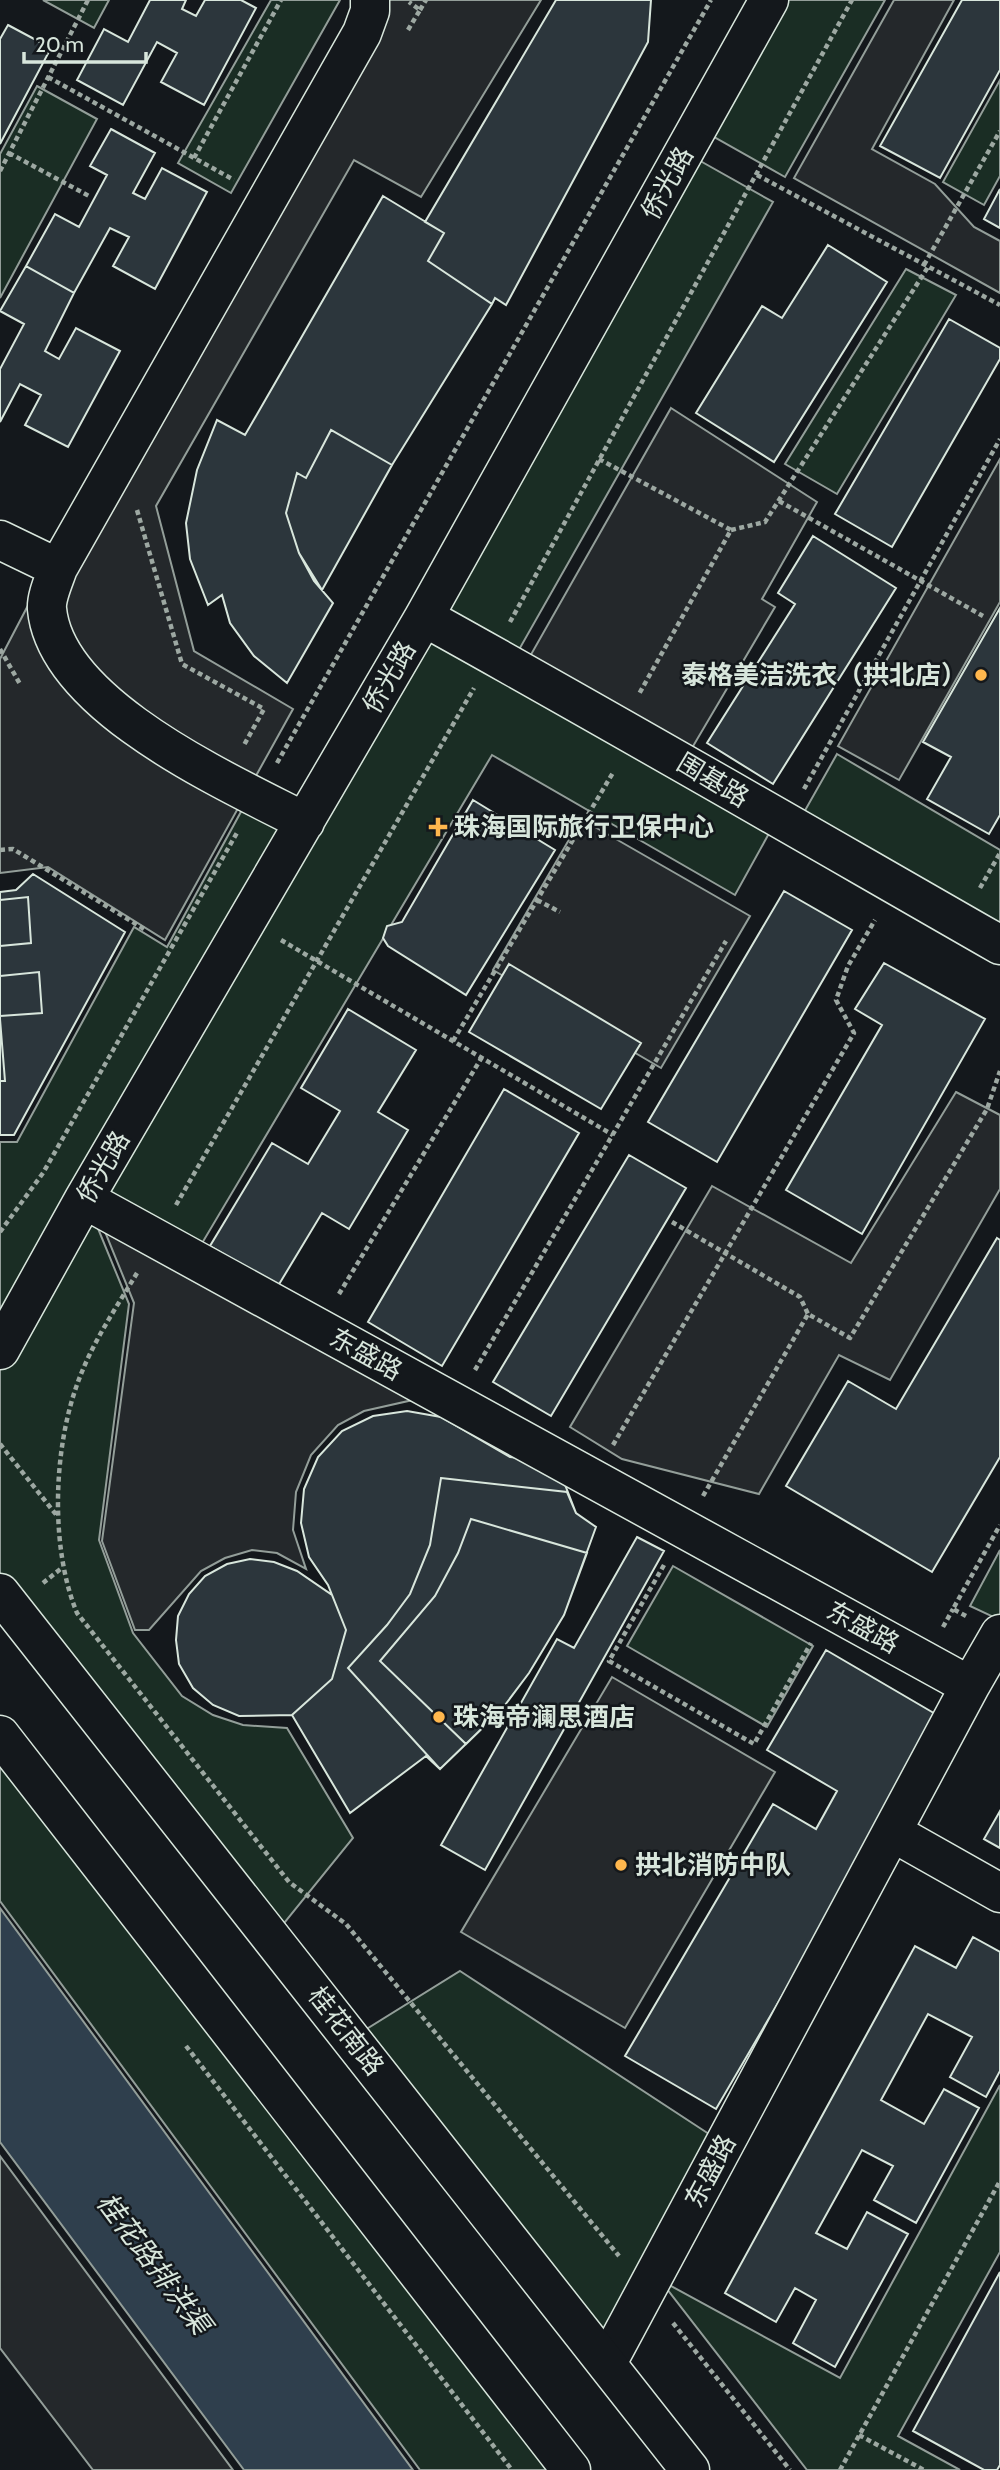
<svg xmlns="http://www.w3.org/2000/svg" width="1000" height="2470" viewBox="0 0 1000 2470" font-family="Cabin,'Noto Sans SC',sans-serif">
  <style>
    .green { fill: #1a2d24; stroke: #939e99; stroke-width: 2 }
    .parking { fill: #24282b; stroke: #939e99; stroke-width: 2 }
    .water { fill: #2f3f4d; stroke: #939e99; stroke-width: 2 }
    .building { fill: #2c363c; stroke: #d8e6dc; stroke-width: 2 }
    .lines { fill: none; stroke-linecap: round; stroke-linejoin: round }
    .minor-casing { stroke: #d8e6dc; stroke-width: 41 }
    .major-casing { stroke: #d8e6dc; stroke-width: 41 }
    .path { stroke: #9da8a2; stroke-width: 4.5; stroke-dasharray: 5 3.5; stroke-linecap: butt }
    .minor { stroke: #14181c; stroke-width: 38 }
    .major { stroke: #14181c; stroke-width: 38 }
    .poi-dot { fill: #ffb74d; stroke: #14181c; stroke-width: 2.5 }
    .labels { text-anchor: middle; dominant-baseline: central; stroke-width: 5; stroke-linejoin: round; paint-order: stroke }
    .street-label { font-size: 26px; fill: #d8e6dc; stroke: #14181c }
    .poi-label { font-size: 26px; font-weight: bold; fill: #d8e6dc; stroke: #14181c; text-anchor: start }
    .water-label { font-size: 28px; font-style: italic; fill: #d8e6dc; stroke: #14181c }
  </style>
  <rect width="100%" height="100%" fill="#14181c"/>
  <path class="green" d="M43,0H109L94,28Z
    M271,0H340L231,193L178,163Z
    M784,0H885L785,177L709,134Z
    M1000,80V176L984,205L943,182Z
    M37,86L97,119L0,298V154Z
    M695,158L773,202L516,655L439,611Z
    M906,269L956,295L837,494L785,464Z
    M428,633L772,828L735,895L492,755L198,1250L96,1195Z
    M837,754L1000,850V931L799,821Z
    M248,799L294,826L0,1337V1142H17L134,927L167,947Z
    M90,1209L129,1304L99,1540L133,1633L182,1696L213,1715L243,1725L287,1728L353,1838L281,1927L0,1577V1370Z
    M1000,1550V1620L970,1606Z
    M673,1566L813,1646L767,1727L627,1646Z
    M0,1747L563,2470H420L0,1901Z
    M460,1971L712,2136L602,2339L365,2030Z
    M1000,2085V2252L898,2436L960,2470H807L660,2280L840,2378Z"/>
  <path class="parking" d="M371,0H541L421,197L354,160L156,506L194,651L293,709L165,940L48,867L0,873V659L58,548Z
    M894,0H954L872,149L935,184L974,227L1000,241V293L794,178Z
    M671,408L817,502L762,599L775,607L692,748L529,658Z
    M1000,459V602L899,780L838,746Z
    M581,819L750,916L661,1068L493,970Z
    M956,1092L1000,1115V1189L890,1380L839,1355L759,1494L622,1459L570,1427L712,1186L851,1263Z
    M99,1217L426,1397L364,1411L338,1425L311,1455L296,1492L293,1530L306,1569L277,1553L252,1550L225,1558L201,1571L149,1630H135L102,1541L134,1303Z
    M612,1677L775,1772L625,2028L461,1932Z
    M0,2156L233,2470H93L0,2348Z"/>
  <path class="water" d="M0,1908L413,2470H244L0,2142Z"/>
  <path class="building" d="M150,0H186L182,9L196,16L205,0H241L256,8L204,105L161,82L177,53L157,42L123,105L77,80L104,29L128,42Z
    M556,0H651L648,42L506,305L495,298L492,304L428,261L444,233L425,222Z
    M962,0H1000V70L940,178L880,146Z
    M8,25L51,48L0,144V39Z
    M111,129L155,153L133,193L145,199L162,168L207,192L155,289L113,266L129,237L110,228L74,293L26,266L55,214L79,227L107,175L90,166Z
    M1000,189V228L984,219Z
    M383,196L444,233L428,261L492,304L392,465L331,430L306,478L297,473L286,513L299,553L314,581L333,603L287,683L254,656L230,623L222,595L208,605L190,559L186,523L197,470L217,420L245,435Z
    M828,245L887,282L774,462L696,413L762,306L782,318Z
    M26,266L74,293L45,351L59,359L76,328L120,351L68,447L25,425L41,395L20,384L0,422V369L24,324L0,311Z
    M949,319L1000,348V359L892,547L835,514Z
    M331,430L392,465L322,590L299,553L286,513L297,473L306,478Z
    M813,536L896,588L773,784L707,743L795,604L778,593Z
    M1000,608V815L989,834L927,799L951,757L923,742Z
    M473,800L555,850L466,995L388,946L383,938L387,926L402,922Z
    M33,874L125,932L14,1135H0V892L16,890Z
    M784,891L852,930L717,1162L648,1122Z
    M28,897L31,943L0,946V900Z
    M884,963L985,1019L862,1234L786,1190L882,1025L855,1009Z
    M509,964L641,1043L601,1109L469,1032Z
    M39,972L42,1013L0,1016V976Z
    M348,1009L416,1050L378,1112L408,1130L349,1229L322,1213L278,1286L210,1246L272,1143L308,1164L340,1111L301,1088Z
    M0,1019L5,1081H0Z
    M504,1089L579,1133L442,1366L368,1322Z
    M629,1155L686,1188L551,1416L493,1382Z
    M997,1238L1000,1240V1457L932,1572L786,1486L848,1381L896,1409Z
    M407,1411L441,1417L510,1457L530,1459L562,1477L576,1513L596,1527L564,1615L529,1673L502,1709L440,1769L426,1756L350,1813L292,1715L332,1679L346,1630L328,1585L309,1557L301,1523L304,1489L318,1457L342,1431L373,1416Z
    M441,1478L567,1492L576,1513L596,1527L564,1615L529,1673L502,1709L440,1769L348,1668L387,1625L410,1594L430,1545Z
    M471,1519L587,1553L564,1615L529,1673L502,1709L466,1744L380,1661L435,1596L458,1553Z
    M637,1537L664,1551L485,1870L441,1845L557,1639L574,1648Z
    M250,1559L274,1562L297,1571L332,1595L346,1630L332,1679L292,1715L239,1716L213,1705L193,1688L179,1664L176,1640L178,1616L189,1594L205,1576L227,1564Z
    M826,1650L944,1719L716,2109L625,2056L773,1804L816,1829L837,1791L767,1750Z
    M1000,1811V1848L984,1839Z
    M973,1937L1000,1952V2071L986,2097L950,2077L972,2037L928,2014L881,2100L924,2124L944,2089L979,2108L916,2223L874,2200L893,2166L862,2150L816,2233L847,2249L867,2212L908,2234L835,2367L793,2343L816,2300L795,2288L776,2322L725,2293L915,1946L956,1968Z
    M1000,2272V2465L997,2470H984L913,2431Z"/>
  <g class="lines">
    <defs>
      <path id="minor" d="M0,540L58,568
        M424,617C617,724 808,835 1000,945
        M305,822C228,782 56,706 47,609C46,597 54,580 58,568L362,33L370,11V0
        M84,1199L970,1686L607,2363
        M0,1350L84,1199L424,617L769,0
        M970,1686L1000,1634
        M892,1832L1000,1893"/>
      <path id="major" d="M0,1593L690,2470
        M0,1735L571,2470"/>
    </defs>
    <use href="#minor" class="minor-casing"/>
    <use href="#major" class="major-casing"/>
    <path class="path" d="M420,10L426,0
      M408,30L420,10L409,2
      M48,77L234,180
      M9,153L89,196
      M194,158L281,0
      M0,171L88,0
      M757,175L1000,305
      M924,265L1000,131
      M599,459L731,530L639,694
      M779,501L983,616
      M137,510L182,664L264,709L244,745
      M731,530L765,522L928,267
      M510,622L852,0
      M0,649L20,684
      M277,763L711,0
      M804,789L1000,439
      M0,850L13,849L144,929
      M980,888L1000,853
      M537,900L560,912
      M281,940L613,1135
      M453,1041L614,771
      M176,1205L474,688
      M672,1222L800,1297L808,1314
      M0,1232L43,1173L238,831
      M137,1273C116,1308 92,1343 78,1382C53,1449 50,1548 77,1613L289,1882L346,1924L619,2256
      M339,1294L482,1057
      M475,1370L726,941
      M0,1444L58,1517
      M613,1445L854,1033L836,1000L848,966L875,920
      M703,1496L808,1314L850,1338L987,1109L1000,1071
      M664,1565L609,1661L754,1744L811,1643
      M43,1583L63,1567
      M966,1616L953,1609L1000,1525
      M943,1627L953,1609
      M186,2046L512,2470
      M673,2323L790,2470
      M859,2435L924,2470
      M840,2470L1000,2181"/>
    <use href="#minor" class="minor"/>
    <use href="#major" class="major"/>
  </g>
  <g class="poi-dot">
    <circle cx="981" cy="675" r="7"/>
    <path d="M434.5 816.5h7v7h7v7h-7v7h-7v-7h-7v-7h7z"/>
    <circle cx="439" cy="1717" r="7"/>
    <circle cx="621" cy="1865" r="7"/>
  </g>
  <g class="labels">
    <g class="street-label">
      <text transform="translate(667 183) rotate(-61)">侨光路</text>
      <text transform="translate(389 677) rotate(-60)">侨光路</text>
      <text transform="translate(713 780) rotate(31)">围基路</text>
      <text transform="translate(103 1167) rotate(-60)">侨光路</text>
      <text transform="translate(366 1354) rotate(29)">东盛路</text>
      <text transform="translate(863 1627) rotate(29)">东盛路</text>
      <text transform="translate(346 2031) rotate(52)">桂花南路</text>
      <text transform="translate(710 2171) rotate(-62)">东盛路</text>
    </g>
    <g class="poi-label">
      <text x="967" y="675" text-anchor="end">泰格美洁洗衣（拱北店）</text>
      <text x="454" y="827">珠海国际旅行卫保中心</text>
      <text x="453" y="1717">珠海帝澜思酒店</text>
      <text x="635" y="1865">拱北消防中队</text>
    </g>
    <g class="water-label">
      <text transform="translate(154 2263) rotate(53)">桂花路排洪渠</text>
    </g>
  </g>
  <path d="M24 52v10h122v-10" fill="none" stroke="#d8e6dc" stroke-width="3.5"/>
  <text x="35" y="52" font-size="21" fill="#d8e6dc" stroke="#14181c" stroke-width="5" paint-order="stroke">20 m</text>
</svg>
